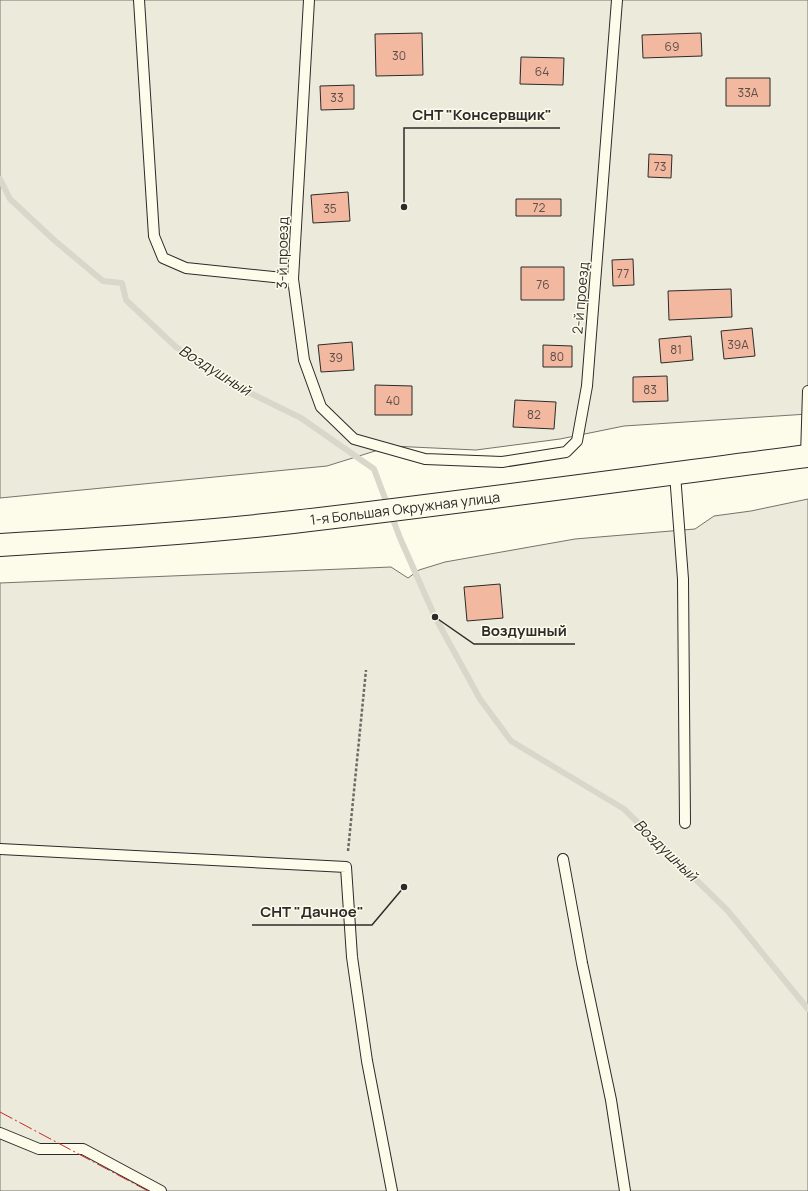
<svg xmlns="http://www.w3.org/2000/svg" width="808" height="1191" viewBox="0 0 808 1191" font-family="Manrope,sans-serif">
  <style>
    .green { fill: #ecebdb; stroke: #74746e }
    .lines { fill: none; stroke-linecap: round; stroke-linejoin: round }
    .stream { stroke: #d8d7c9; stroke-width: 6 }
    .building { fill: #f2b8a0; stroke: #2b2b2b }
    .service-casing { stroke: #2b2b2b; stroke-width: 12 }
    .tertiary-casing { stroke: #2b2b2b; stroke-width: 24 }
    .path { stroke: #6a6964; stroke-width: 2.5; stroke-dasharray: 3 2; stroke-linecap: butt }
    .service { stroke: #fdfbea; stroke-width: 10 }
    .tertiary { stroke: #fdfbea; stroke-width: 22 }
    .power { stroke: #c62828; stroke-width: 1; stroke-dasharray: 14 3 2 3; stroke-linecap: butt }
    .labels { text-anchor: middle; dominant-baseline: central; stroke-width: 3; stroke-linejoin: round; paint-order: stroke }
    .number-label { font-size: 12px; fill: #5d4e48 }
    .street-label { font-size: 14px; fill: #2b2b2b; stroke: #fdfbea }
    .water-label { font-size: 15px; font-style: italic; fill: #2b2b2b; stroke: #fdfbea }
    .leader { fill: none; stroke: #2b2b2b; stroke-width: 1.5 }
    .callout-dot { fill: #2b2b2b; stroke: #fdfbea; stroke-width: 1.5 }
    .callout-label { font-size: 15px; text-anchor: middle; font-weight: bold; fill: #2b2b2b; stroke: #fdfbea; stroke-width: 3; stroke-linejoin: round; paint-order: stroke }
  </style>
  <rect width="100%" height="100%" fill="#fdfbea"/>
  <path class="green" d="M0,0H808V414L624,426L560,439L476,450L391,446L327,466L0,498Z
    M808,499V1191H0V583L391,567L408,578L419,570L445,562L575,539L695,529L714,516L751,511Z"/>
  <g class="lines">
    <path class="stream" d="M0,179L10,199L54,240L103,281L122,283L126,300L176,347L240,388L301,418L374,469L400,538L435,617L480,699L511,741L624,809L728,911L808,1009"/>
  </g>
  <path class="building" d="M422,33L423,75L376,76L375,34Z
    M701,33L702,56L643,58L642,35Z
    M521,57L564,58L563,85L520,84Z
    M726,78H770V106H726Z
    M354,85V109L321,110L320,86Z
    M649,154L672,155L671,178L648,177Z
    M348,192L350,221L313,223L311,195Z
    M516,199H561V216H516Z
    M633,259L634,285L613,286L612,260Z
    M521,267H564V300H521Z
    M731,289L732,317L669,320L668,291Z
    M752,328L755,356L724,359L721,331Z
    M691,336L693,360L661,363L659,339Z
    M352,342L354,370L321,372L318,345Z
    M543,345L572,346V367H543Z
    M667,376L668,401L633,402V377Z
    M375,385L412,386V415H375Z
    M515,400L556,402L554,429L513,427Z
    M500,584L503,618L467,621L464,587Z"/>
  <g class="lines">
    <defs>
      <path id="service" d="M139,0L154,236L163,258L186,268L293,279
        M309,0L293,279L304,360L321,407L354,439L425,459L502,462L566,452L577,441L587,386L617,0
        M806,456L808,391
        M675,474L683,579L685,823
        M0,849L346,867L352,957L367,1061L392,1191
        M563,859L582,963L611,1100L625,1191
        M0,1133L39,1149H83L161,1191"/>
      <path id="tertiary" d="M0,545C98,539 196,533 293,522C465,502 637,478 808,456"/>
    </defs>
    <use href="#service" class="service-casing"/>
    <use href="#tertiary" class="tertiary-casing"/>
    <path class="path" d="M348,851L366,670"/>
    <use href="#service" class="service"/>
    <use href="#tertiary" class="tertiary"/>
    <path class="power" d="M0,1112L148,1191"/>
  </g>
  <g class="labels">
    <g class="number-label">
      <text x="672" y="46">69</text>
      <text x="399" y="55">30</text>
      <text x="542" y="71">64</text>
      <text x="748" y="92">33А</text>
      <text x="337" y="97">33</text>
      <text x="660" y="166">73</text>
      <text x="539" y="207">72</text>
      <text x="330" y="208">35</text>
      <text x="623" y="273">77</text>
      <text x="543" y="284">76</text>
      <text x="738" y="344">39А</text>
      <text x="676" y="349">81</text>
      <text x="557" y="356">80</text>
      <text x="336" y="357">39</text>
      <text x="650" y="389">83</text>
      <text x="393" y="400">40</text>
      <text x="534" y="414">82</text>
    </g>
    <g class="street-label">
      <text transform="translate(282 253) rotate(-89)">3-й проезд</text>
      <text transform="translate(580 298) rotate(-85)">2-й проезд</text>
      <text transform="translate(405 508) rotate(-7)">1-я Большая Окружная улица</text>
    </g>
    <g class="water-label">
      <text transform="translate(215 370) rotate(32)">Воздушный</text>
      <text transform="translate(666 850) rotate(44)">Воздушный</text>
    </g>
  </g>
  <path class="leader" d="M404 207L404 128H560M435 617L474 644H575M404 887L372 925H252"/>
  <g class="callout-dot">
    <circle cx="404" cy="207" r="4"/>
    <circle cx="435" cy="617" r="4"/>
    <circle cx="404" cy="887" r="4"/>
  </g>
  <g class="callout-label">
    <text x="482" y="120">СНТ "Консервщик"</text>
    <text x="524" y="636">Воздушный</text>
    <text x="312" y="917">СНТ "Дачное"</text>
  </g>
</svg>
